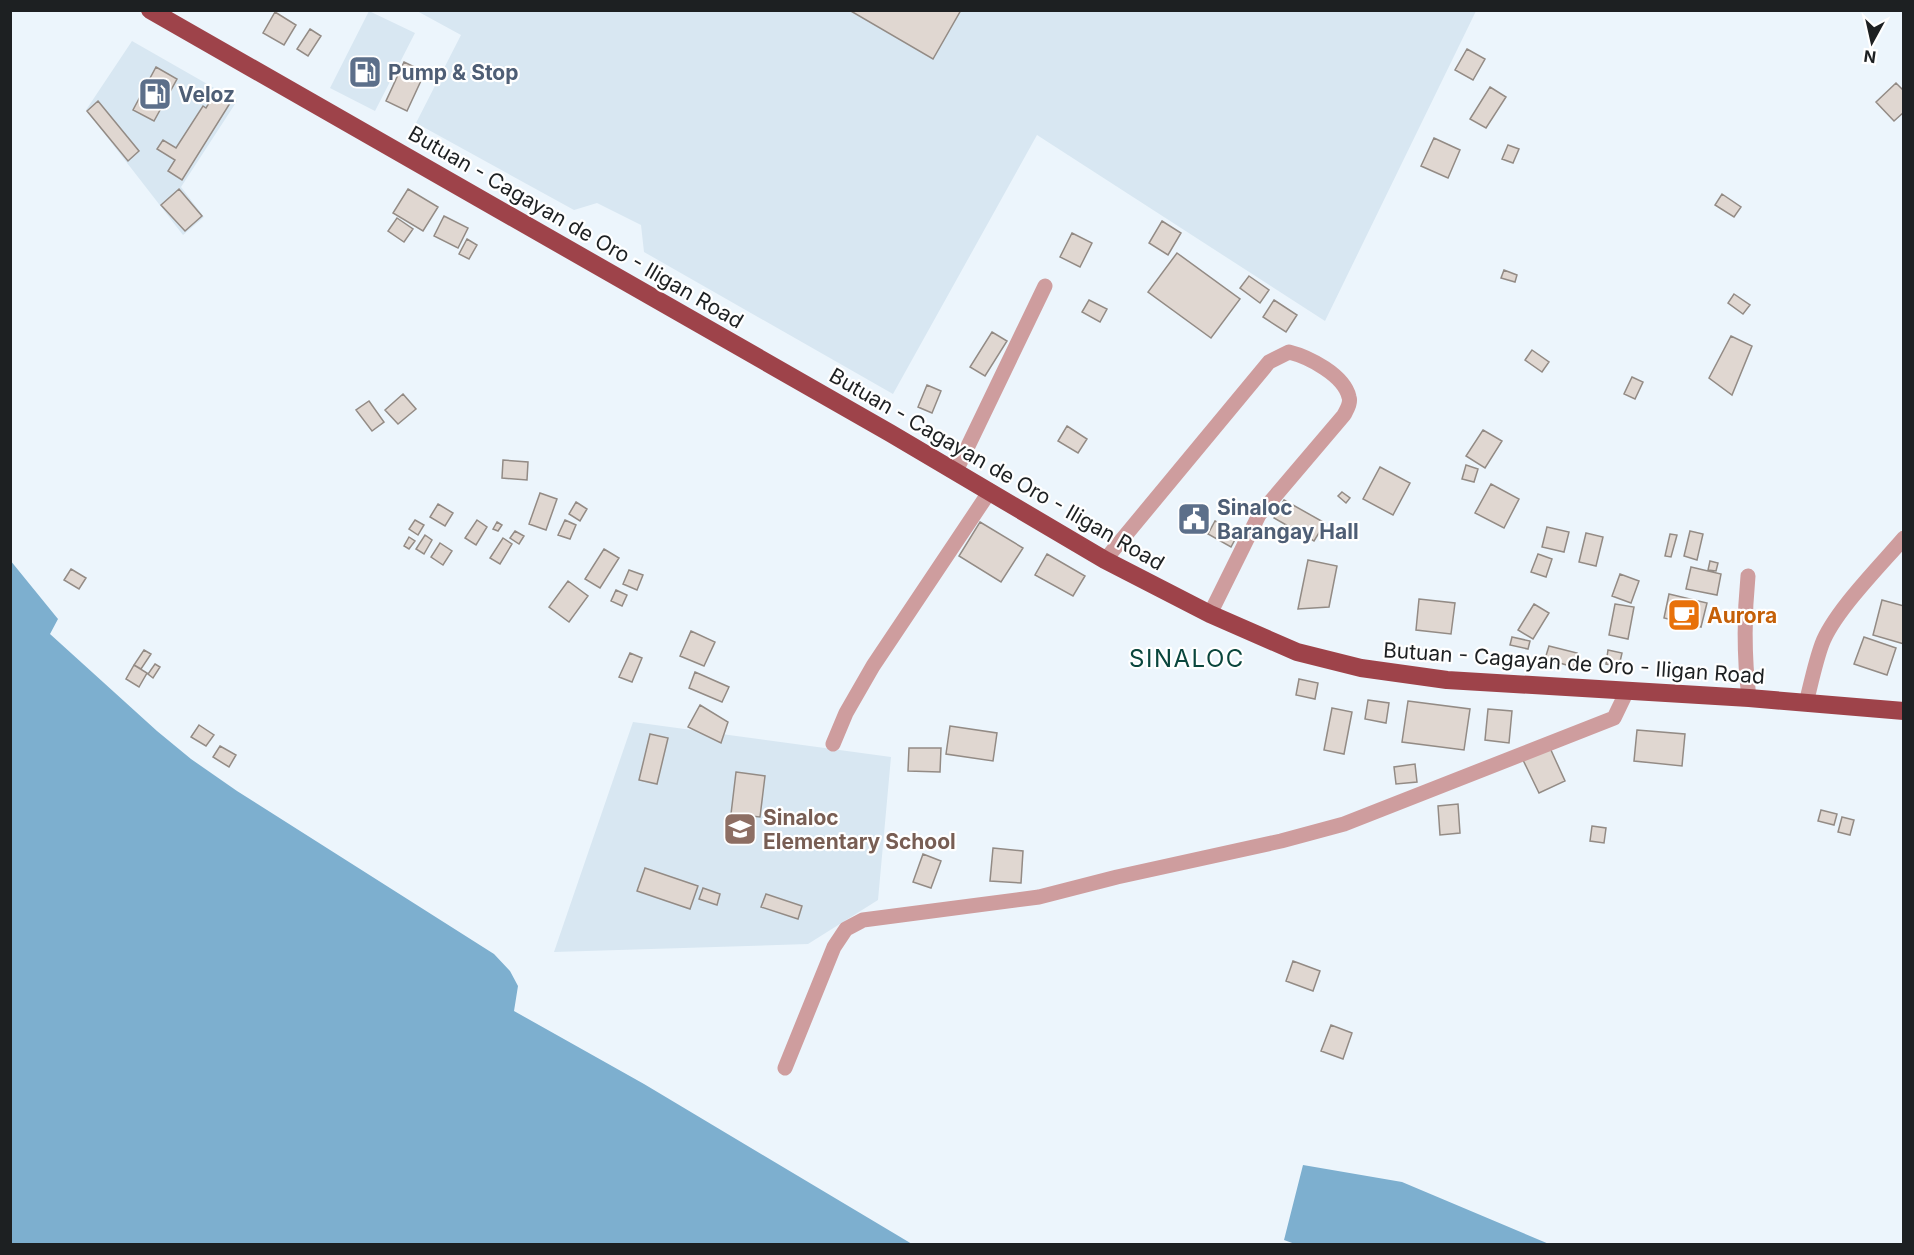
<svg xmlns="http://www.w3.org/2000/svg" width="1914" height="1255" viewBox="0 0 1914 1255" font-family="Inter,sans-serif">
  <style>
    .built { fill: #d8e7f2 }
    .water { fill: #7dafcf }
    .building { fill: #e0d7d1; stroke: #938b85; stroke-width: 1.5 }
    .lines { fill: none; stroke-linecap: round; stroke-linejoin: round }
    .minor { stroke: #ce9d9e; stroke-width: 15 }
    .trunk { stroke: #9e434a; stroke-width: 18 }
    .labels { text-anchor: middle; dominant-baseline: central; stroke-width: 4.5; stroke-linejoin: round; paint-order: stroke }
    .service-label { font-size: 21px; font-weight: bold; fill: #4e5e75; stroke: #fff; text-anchor: start }
    .street-label { font-size: 21px; fill: #1d2022; stroke: #fff }
    .food-label { font-size: 21px; font-weight: bold; fill: #c56008; stroke: #fff; text-anchor: start }
    .education-label { font-size: 21px; font-weight: bold; fill: #785e54; stroke: #fff; text-anchor: start }
    .quarter-label { font-size: 24px; letter-spacing: 1.5px; fill: #0a463d; stroke: #fff }
  </style>
  <rect width="100%" height="100%" fill="#ecf5fc"/>
  <path class="built" d="M369,11L415,33L375,111L330,88Z
    M417,11H1476L1325,321L1037,135L893,394L644,252L641,225L597,203L574,210L416,123L461,35Z
    M132,41L237,101L181,187L204,217L183,235L86,110Z
    M633,722L891,757L878,900L808,944L554,952Z"/>
  <path class="water" d="M10,560L58,619L50,634L157,731L191,759L237,791L494,954L510,971L518,986L514,1011L644,1084L912,1244H11Z
    M1303,1165L1402,1182L1549,1244H1295L1284,1240Z"/>
  <path class="building" d="M849,10H961L933,59Z
    M275,12L296,25L284,45L263,33Z
    M310,29L321,36L308,56L297,49Z
    M1467,49L1485,59L1473,80L1455,70Z
    M404,62L425,72L407,111L386,101Z
    M156,67L177,79L154,121L133,110Z
    M1896,83L1904,91V112L1894,121L1876,102Z
    M1490,87L1506,97L1486,128L1470,119Z
    M217,90L232,100L182,180L168,171L175,160L157,149L163,140L176,148L203,106L206,108Z
    M98,101L139,151L128,161L87,111Z
    M1434,138L1460,150L1448,178L1421,166Z
    M1508,145L1519,149L1513,163L1502,159Z
    M179,189L202,216L185,231L161,205Z
    M408,189L438,207L423,231L393,213Z
    M1722,194L1741,207L1734,217L1715,205Z
    M444,216L468,228L458,248L434,236Z
    M397,218L413,229L404,242L388,231Z
    M1162,221L1181,233L1168,255L1149,243Z
    M1072,233L1092,243L1080,267L1060,257Z
    M467,239L477,245L469,259L459,254Z
    M1177,253L1240,299L1211,338L1148,292Z
    M1504,270L1517,275L1515,282L1501,278Z
    M1249,276L1269,290L1260,303L1240,288Z
    M1734,294L1750,305L1743,314L1728,303Z
    M1089,300L1107,309L1100,322L1082,312Z
    M1274,300L1297,315L1286,332L1263,317Z
    M992,332L1007,341L985,376L970,367Z
    M1731,336L1752,346L1732,395L1709,378Z
    M1532,350L1549,362L1542,372L1525,360Z
    M1632,377L1643,382L1635,399L1624,394Z
    M927,385L941,391L932,413L918,407Z
    M403,394L416,409L398,424L385,410Z
    M369,401L384,422L372,431L356,410Z
    M1067,426L1087,439L1078,453L1058,441Z
    M1483,430L1502,441L1485,468L1466,456Z
    M503,460L528,462L527,480L502,478Z
    M1466,465L1478,469L1474,482L1462,479Z
    M1380,467L1410,483L1393,515L1363,499Z
    M1491,484L1519,499L1504,528L1475,513Z
    M1342,492L1350,498L1346,503L1338,496Z
    M540,493L557,499L546,530L529,524Z
    M1284,500L1325,523L1314,541L1274,518Z
    M576,502L587,509L580,521L569,514Z
    M438,504L453,513L445,526L430,517Z
    M1188,508L1207,518L1201,531L1181,521Z
    M415,520L424,525L418,535L409,529Z
    M477,520L487,527L476,545L465,538Z
    M565,520L576,525L570,539L558,535Z
    M1215,521L1238,534L1231,547L1208,534Z
    M497,522L502,525L498,531L493,529Z
    M980,522L1023,548L1001,582L959,556Z
    M1547,527L1569,532L1564,552L1542,547Z
    M515,531L524,536L519,544L510,538Z
    M1690,531L1703,534L1697,560L1684,556Z
    M1586,533L1603,537L1596,566L1579,562Z
    M1670,534L1677,535L1671,557L1665,556Z
    M425,535L432,540L424,554L416,549Z
    M409,537L415,541L409,549L404,546Z
    M503,538L512,544L500,564L490,558Z
    M440,543L452,551L443,565L431,557Z
    M604,549L619,558L600,588L585,579Z
    M1047,554L1085,576L1073,596L1035,575Z
    M1538,554L1552,559L1546,577L1531,572Z
    M1308,560L1337,566L1329,607L1298,609Z
    M1710,561L1718,563L1716,571L1708,570Z
    M1691,567L1721,574L1717,595L1686,589Z
    M71,569L86,578L79,589L64,580Z
    M629,570L643,575L637,590L623,584Z
    M1620,574L1639,581L1631,603L1612,596Z
    M568,581L588,596L569,622L549,607Z
    M616,590L627,595L622,606L611,601Z
    M1669,594L1707,603L1701,627L1664,618Z
    M1419,599L1455,603L1451,634L1416,630Z
    M1882,600L1904,606V644L1873,635Z
    M1534,604L1549,613L1533,639L1518,630Z
    M1615,604L1634,607L1628,639L1609,635Z
    M691,631L715,642L704,666L680,656Z
    M1512,637L1530,641L1528,649L1510,645Z
    M1864,637L1896,648L1887,675L1854,664Z
    M1549,646L1577,653L1574,667L1545,659Z
    M144,650L151,654L141,669L134,665Z
    M1608,650L1622,653L1619,666L1606,664Z
    M630,653L642,658L632,682L619,677Z
    M155,664L160,667L153,678L148,674Z
    M134,665L147,673L139,687L126,679Z
    M695,672L729,687L722,702L689,688Z
    M1299,679L1318,683L1315,699L1296,695Z
    M1368,700L1389,703L1386,723L1365,719Z
    M1408,701L1470,709L1464,750L1402,742Z
    M700,705L728,722L721,743L688,727Z
    M1332,708L1352,712L1344,754L1324,750Z
    M1488,709L1512,711L1509,743L1485,740Z
    M199,725L214,735L206,746L191,737Z
    M950,726L997,733L993,761L946,754Z
    M1637,730L1685,734L1682,766L1634,761Z
    M650,734L668,738L657,784L639,780Z
    M220,746L236,755L229,767L213,757Z
    M909,748H941L940,772L908,771Z
    M1550,748L1565,781L1539,793L1523,760Z
    M1415,764L1417,782L1396,784L1394,767Z
    M736,772L765,776L760,817L731,814Z
    M1458,804L1460,833L1440,835L1438,806Z
    M1821,810L1837,814L1834,825L1818,821Z
    M1842,817L1854,820L1850,835L1838,832Z
    M1592,826L1606,828L1604,843L1590,841Z
    M993,848L1023,851L1021,883L990,881Z
    M923,854L941,861L931,888L913,882Z
    M645,868L698,886L690,909L637,891Z
    M703,888L720,894L717,905L699,899Z
    M766,894L802,906L798,919L761,907Z
    M1293,961L1320,971L1313,991L1286,981Z
    M1331,1025L1352,1033L1343,1059L1321,1051Z"/>
  <g class="lines">
    <path class="minor" d="M956,471L1045,286
      M1105,560L1269,362L1289,352C1309,357 1344,375 1349,397C1351,403 1347,409 1344,415L1259,515L1210,614
      M1748,576C1744,617 1744,657 1749,698
      M1806,703C1811,684 1815,663 1822,644C1834,612 1880,566 1904,538
      M833,744L846,713L873,666L990,491
      M785,1068L834,947L846,929L863,920L1039,897L1117,877L1281,841L1344,824L1614,718L1627,691"/>
    <path class="trunk" d="M150,10L890,433L1105,560L1210,614L1297,652L1361,668L1447,680L1749,698L1904,711"/>
  </g>
  <defs>
    <symbol id="fuel-square" viewBox="-11 -11 22 22"><rect x="-9" y="-9" width="18" height="18" rx="4" fill="#5c6f8a" stroke="#fff"/><path d="M-5.5-6h7V0h2V4h1.3V-2.5L3-4.5l.8-.8L6-3V5H2.5V1h-1V6h-7ZM-4.2-4.7v3.2H.2V-4.7Z" fill="#fff"/></symbol>
    <symbol id="civic-square" viewBox="-11 -11 22 22"><rect x="-9" y="-9" width="18" height="18" rx="4" fill="#5c6f8a" stroke="#fff"/><path d="M-.6-6.5H3V-4.5H.6V-3L4-1V1h2V6H-6V1h2V-1L-.6-3ZM-1.2 2.5V6h2.4V2.5Z" fill="#fff"/></symbol>
    <symbol id="cafe-square" viewBox="-11 -11 22 22"><rect x="-9" y="-9" width="18" height="18" rx="4" fill="#e8710a" stroke="#fff"/><path d="M-5.5-4.5H6V0H3Q3 3.5 0 3.5H-2.5Q-5.5 3.5-5.5 0ZM3-3.2v2h1.7v-2ZM-6 4.5H4V6H-6Z" fill="#fff"/></symbol>
    <symbol id="school-square" viewBox="-11 -11 22 22"><rect x="-9" y="-9" width="18" height="18" rx="4" fill="#8d6e63" stroke="#fff"/><path d="M0-5L7-2L0 1L-7-2ZM-4 1L0 2.5L4 1V4Q0 6-4 4Z" fill="#fff"/></symbol>
  </defs>
  <g fill-rule="evenodd">
    <use href="#fuel-square" x="346" y="53" width="38" height="38"/>
    <use href="#fuel-square" x="136" y="75" width="38" height="38"/>
    <use href="#civic-square" x="1175" y="500" width="38" height="38"/>
    <use href="#cafe-square" x="1665" y="596" width="38" height="38"/>
    <use href="#school-square" x="721" y="810" width="38" height="38"/>
  </g>
  <g class="labels">
    <g class="service-label">
      <text x="388" y="72">Pump &amp; Stop</text>
      <text x="178" y="94">Veloz</text>
      <text x="1217" y="507">Sinaloc<tspan x="1217" dy="24">Barangay Hall</tspan></text>
    </g>
    <g class="street-label">
      <text transform="translate(576 227) rotate(30)">Butuan - Cagayan de Oro - Iligan Road</text>
      <text transform="translate(997 469) rotate(30)">Butuan - Cagayan de Oro - Iligan Road</text>
      <text transform="translate(1574 663) rotate(4)">Butuan - Cagayan de Oro - Iligan Road</text>
    </g>
    <g class="food-label">
      <text x="1707" y="615">Aurora</text>
    </g>
    <g class="education-label">
      <text x="763" y="817">Sinaloc<tspan x="763" dy="24">Elementary School</tspan></text>
    </g>
    <g class="quarter-label">
      <text x="1187" y="658">SINALOC</text>
    </g>
  </g>
  <rect width="1914" height="1255" fill="none" stroke="#1d2022" stroke-width="24"/>
  <g transform="translate(1872 42) rotate(188)" stroke="#ffffff" stroke-width="4.5" paint-order="stroke">
  <path d="M0-4.5L10 22L0 15L-10 22Z" fill="#1d2022"/>
  <text y="-9" font-size="16" font-weight="bold" text-anchor="middle" fill="#1d2022">N</text>
  </g>
</svg>
